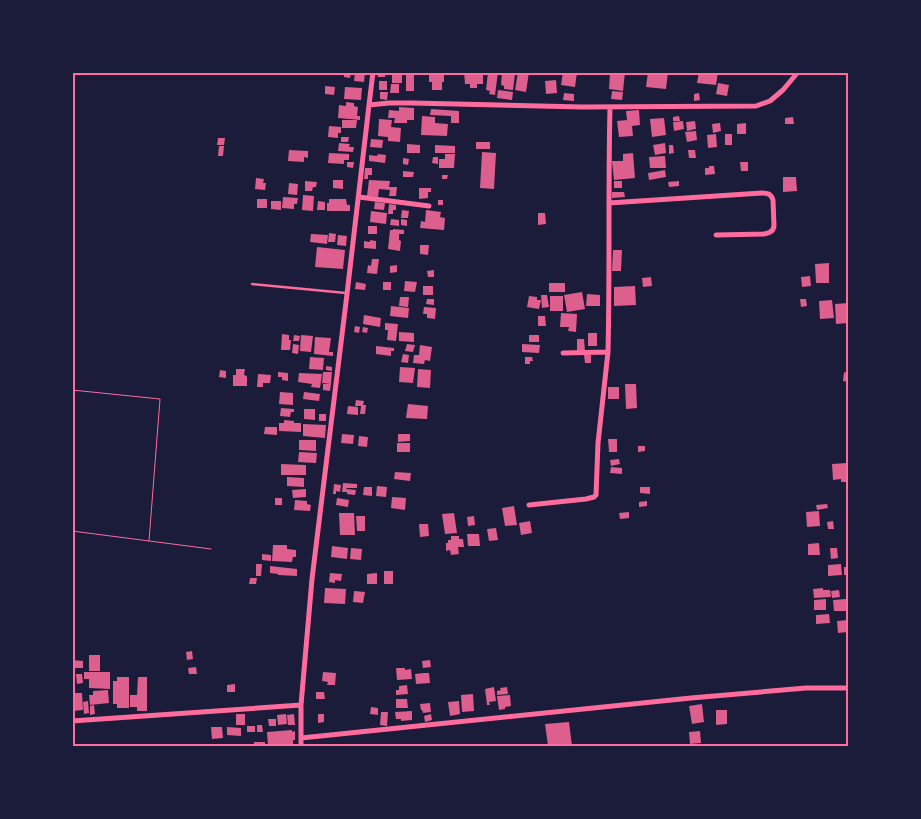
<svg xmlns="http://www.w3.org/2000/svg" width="921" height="819" viewBox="0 0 921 819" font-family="'Sofia Sans Condensed',sans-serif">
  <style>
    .building { fill: #dd5f8e }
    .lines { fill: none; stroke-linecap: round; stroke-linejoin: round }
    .path { stroke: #ff6b9d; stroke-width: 1 }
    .service { stroke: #ff6b9d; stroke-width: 2.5 }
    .minor { stroke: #ff6b9d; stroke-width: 5 }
    .neatline { fill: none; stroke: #ff6b9d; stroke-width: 2 }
  </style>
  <rect width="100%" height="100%" fill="#1b1b3a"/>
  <path class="building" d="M344,72H351L350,78L344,77Z
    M355,72H365L364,82L354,81Z
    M378,72H385V77H378Z
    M429,72H444V82H442V90H432V82H429Z
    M464,72H483V84H477V88H470V84H465Z
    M488,72H498L495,95L489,94L490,91L486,90Z
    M502,72L515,74L513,90L504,89V86L501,85Z
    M518,72H529L526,92L515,90Z
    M563,72H577L575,87L561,85Z
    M610,72H625L623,91L609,89Z
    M648,72H668L666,89L646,87Z
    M699,72H718L716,85L697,83Z
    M392,74H402V83H392Z
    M406,74H414V91H406Z
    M556,80L557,93L546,94L545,81Z
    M379,81H387V90H379Z
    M718,83L729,85L727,96L716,94Z
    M391,84H399V93H390Z
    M325,86L335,87L334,95L325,94Z
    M345,87L362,88L361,100L344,99Z
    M498,90L513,92L512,100L497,98Z
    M612,91L623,92L622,100L611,99Z
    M380,92H388L387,100L380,99Z
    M564,93L574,94V101L563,100Z
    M699,93L700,100L694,101V94Z
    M346,102L354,103V106L358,107L357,116H360V120L338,118L339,105L346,106Z
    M399,107L414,108V120H407V123H394L395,118H388L389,110L399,111Z
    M431,109L459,111V123H451V116L430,115Z
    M639,110L640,125L632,126L633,136L619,137L617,121L627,120L626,111Z
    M422,116L435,117V123L448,124L447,136L421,135Z
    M679,116L680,121H673V117Z
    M793,117L794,124H785V118Z
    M664,118L666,135L652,137L650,119Z
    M379,119L392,120L391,127L401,128L400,142L388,141V137L378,136Z
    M342,120H357L356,128H342Z
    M683,121L684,129L674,131L673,122Z
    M695,121L696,129L687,131L686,122Z
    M720,123L721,131L713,133L712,124Z
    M746,123V134H737V124Z
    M329,126L341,127V133H338V138L328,137Z
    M696,131L697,140L687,142L685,132Z
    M716,134L717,147L708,148L707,135Z
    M725,134H732V145H725Z
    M341,137H349L348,142H341Z
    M218,138H225L224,145H217Z
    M371,139L383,140L382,148L370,147Z
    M476,142H490V149H476Z
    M339,143L350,144L349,147H354L353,152L338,151Z
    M665,143L666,153L655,155L653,145Z
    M407,144L420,145V153H407Z
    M435,145L455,146V153H435Z
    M669,145H673L674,153L669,154Z
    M219,146H224L223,156H218Z
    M289,150L308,151V158L304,157V162L288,161Z
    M688,150H695L696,158H689Z
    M482,152L496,153L494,189L480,188Z
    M329,153L349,154V160H344V164L328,163Z
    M633,153L635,178L614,180L612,161H623V154Z
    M378,154L386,155L385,163L369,161V155L377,156Z
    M445,154H455L454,168H439V159H445Z
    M665,156L666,168H650L649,157Z
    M433,157H438V164L432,163Z
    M403,158L409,159L408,165L403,164Z
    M347,162H354L353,168L347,167Z
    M740,162H748V171H741Z
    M709,166H714L715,174L705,175V168H709Z
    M365,168H372V175H368V179H364Z
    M665,170L666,177L649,180L648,173Z
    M403,171L414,172L413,177H403Z
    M442,175H448L447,179H442Z
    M783,177H796L797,191L783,192Z
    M256,178L264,179L263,183H266L265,190L255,189Z
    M333,180H343V189L333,188Z
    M369,180L390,181L389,187H397L396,196H389L390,190L379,189L378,197L367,196Z
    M305,181L317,182L316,187H313L312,191H305Z
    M614,181H622V188H614Z
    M679,181V186L669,187L668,182Z
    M289,183L298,184L297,195L288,194Z
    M419,188H431V192H428V198L419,199Z
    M612,192H624L625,197L612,198Z
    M303,195L314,196L313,211L302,210Z
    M283,197L298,198L297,204H294V209L282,208Z
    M257,199H267V208H257Z
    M329,199H346L347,205H350V211H327V203H329Z
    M438,200H443V205H438Z
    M271,201H281V210L271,209Z
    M318,201L325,202V210H317Z
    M375,202L385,203L384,210L374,209Z
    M389,204L396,205V210H393V214H388Z
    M402,210L409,211L408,218H401Z
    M426,210L441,212L440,217L445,218L444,230L420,228L421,221L425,222Z
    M371,211L387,213L386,224L370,222Z
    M538,213H545L546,224L538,225Z
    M391,219L399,220V226L390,225Z
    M401,219L407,220V226L401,225Z
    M368,226H377V234H368Z
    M393,229L404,230V234H399V240L401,241L400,251L388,249L390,230H393Z
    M329,233L336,234L335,242H328Z
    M311,234L328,235L327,244L310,242Z
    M338,235L347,236L346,246L337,245Z
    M370,240L376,241V249L364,248V241L370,242Z
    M420,245H429L428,255L420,254Z
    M317,247L345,250L343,269L315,267Z
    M613,250H622L621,271H612Z
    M372,259H379L377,274L367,273L368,265L371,266Z
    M829,263V283H816L815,264Z
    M397,265V272L390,273V266Z
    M434,270V277H428L427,271Z
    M810,276L811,286L802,287L801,277Z
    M651,277L652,286L643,287L642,278Z
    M405,281L417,282L415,292L404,291Z
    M356,282L366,284L365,290L355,289Z
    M383,282H391V290H383Z
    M549,283H565V292H549Z
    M423,286H433V295H423Z
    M635,286L636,305L614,306V287Z
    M582,292L585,309L567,312L564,295Z
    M587,294L600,295V306H586Z
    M541,295H547L549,307L542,308Z
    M529,296L537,297V300H541L539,309L527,307Z
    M550,296H563V311H550Z
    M400,297H409L408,307L399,306Z
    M427,299H434V305L426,304Z
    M800,299H806L807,306L801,307Z
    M832,300L834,318L820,319L819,301Z
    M848,303V323L836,324L835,304Z
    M391,306L409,308L408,318L390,316Z
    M424,307L436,308L435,319L427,318V314H423Z
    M561,313L577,314L576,332L568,331L569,327H560Z
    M364,315L381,318L380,327L363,324Z
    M538,316H545L546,326H538Z
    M385,323L398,324L396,341L387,340L388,330H385Z
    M355,326L360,327L359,333L354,332Z
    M363,327L368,328L367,333L362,332Z
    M399,332L414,333V342L399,341Z
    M588,333H597V346H588Z
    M282,334L289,335V340H291L290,350H281Z
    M294,335L300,336L299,341H293Z
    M301,335L313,336L311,352L300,351Z
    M529,335H539V342H529Z
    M315,337L331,338L329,352H333V356L314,354Z
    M577,339H584L585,351H577Z
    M293,344L299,345L298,354L292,353Z
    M407,344L415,345L413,352L405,351Z
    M522,344L540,345L539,353L522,352Z
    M420,345L432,347L430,361L425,360L424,364L413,363L414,355H419Z
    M376,346L394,348V351H391V356L376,354Z
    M403,354L409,355L408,363L401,362Z
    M584,355H591V363H585Z
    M310,357L324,358L323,370L309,369Z
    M525,357H532L533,361H530V364H525Z
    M326,366L332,367V371L326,370Z
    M400,367L415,368L413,383L399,382Z
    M236,369H245L244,375L247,376V386H233V375H236Z
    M418,369L431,370L430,388L417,387Z
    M220,370L226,371V378L219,377Z
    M278,372L288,373V381L282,380V377H278Z
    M323,372H332L331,384L322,383Z
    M844,372L848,373V382L843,381Z
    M299,373L322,374L320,388L311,387L312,384L298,382Z
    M258,374L271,375L270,383H263V387H257Z
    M323,384H331L330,391L323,390Z
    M625,384H636L637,408L626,409Z
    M608,387H619V399H608Z
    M280,392L293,393V405L279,404Z
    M304,392L320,394L319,401L303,399Z
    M356,400L364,401L363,405H366L365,414H360L361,406H355Z
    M408,404L428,406L427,419L406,418Z
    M348,406L358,407V415L347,414Z
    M281,408L294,409V412H291L290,417L280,416Z
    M304,409H315V420L304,419Z
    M319,414H326V421H319Z
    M284,420L294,421V423H301V432L279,431V423H284Z
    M303,424L326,425L325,438L303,436Z
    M265,427H277V435L264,434Z
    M342,434L354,435L353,444L341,443Z
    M398,434H410V441L398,442Z
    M359,436L368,437L367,447L358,446Z
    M608,439H617V452H609Z
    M299,440H316V451L299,450Z
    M397,443H410V452H397Z
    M638,446H645V451L638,452Z
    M299,452L317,453L316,463L298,462Z
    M619,459L620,464L611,466L610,460Z
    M847,463L848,482H841V479L833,480L832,464Z
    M281,464L306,465V475H281Z
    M611,467L622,468V474L610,473Z
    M395,472L411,473L410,481L394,479Z
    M287,477L304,478V487L287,486Z
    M343,483L357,484V488H347L346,489L356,490L355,495L347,494V492H342Z
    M334,484L341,485L340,492L336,491V494H333Z
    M377,486L387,487L386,497L376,496Z
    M364,487H372V496L363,495Z
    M640,487H650V494L640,493Z
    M306,489V497L293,498L292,490Z
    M392,497L406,498L405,510L391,508Z
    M275,498H282V505H275Z
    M337,498L349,500L348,507L336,505Z
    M295,500L307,501V504L311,505L310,511L294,510Z
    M647,501V506L639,507V502Z
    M827,504L828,508L817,510L816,505Z
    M514,506L517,525L505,526L502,508Z
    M819,511L820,526L807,527L806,512Z
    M629,512V518L620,519L619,513Z
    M339,513H354L355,535H340Z
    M454,513L457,533L445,534L442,514Z
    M356,516H365V531H357Z
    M474,516L475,525L468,526L467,517Z
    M530,521L532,533L521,535L519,523Z
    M833,521L834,529H828L827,522Z
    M419,524H428L429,536L420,537Z
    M496,528L498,540L489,541L487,529Z
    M467,534H479L480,546H468Z
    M451,536H459V539H463L464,547H458L459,554L451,555L450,550L446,551V543H448V540H451Z
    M819,543L820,555H808V544Z
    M273,545H287V549L296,550V557H293L292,562L272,561Z
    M332,546L348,548L347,559L331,557Z
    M351,548L362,549L361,560L350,559Z
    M830,548H837L838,558L831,559Z
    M262,554L271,555V561L262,560Z
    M256,564H262L261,576H256Z
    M841,564L842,575L828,576V565Z
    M270,566L297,569V576L278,575V574L270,573Z
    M844,567H848V575H844Z
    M384,571H393V584H384Z
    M330,573L342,574L341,581L335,580V583L329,582Z
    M377,573V584H367V574Z
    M250,578H257L256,584H249Z
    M325,588L346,589L345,604L324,603Z
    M823,588V590H830L831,597L814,598L813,589Z
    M839,590L840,597L832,598L831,591Z
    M354,591L365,592L363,603L353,602Z
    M826,599V610H814V600Z
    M846,599L847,611H834L833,600Z
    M829,614L830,623L816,624V615Z
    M848,620V632L838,633L837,621Z
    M192,651L193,659L187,660L186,652Z
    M89,655H100V671H89Z
    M72,660L83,661V668H72Z
    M430,660L431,667L423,668L422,661Z
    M196,667L197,674H189L188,668Z
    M396,668H405V670L411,669L412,679L397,680Z
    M84,672H110V689L89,688V679H84Z
    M323,672L336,673L335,685H327L328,682L322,681Z
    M424,673H429L430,683L416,684L415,674Z
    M76,674H82L83,683L77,684Z
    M117,677H129V708H117V704H113V681H117Z
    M138,677H147V711H137V707H130V695H137Z
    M235,684V692H227V685Z
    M407,685L408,694L396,695V690H399V686Z
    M494,687L496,701L489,702L490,705H487L485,689Z
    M507,687L508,694L497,695V691L501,690L500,688Z
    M108,690L109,703L90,705L89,695H93V691Z
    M316,692H324L325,699H316Z
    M74,693H82L83,710L72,711V697H75Z
    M473,694L474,711L462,712L461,695Z
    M510,695L511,706L505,707V709L499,710L497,696Z
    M396,699H407L408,708H396Z
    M88,701L89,713L84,714L83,702Z
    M459,701L460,714L450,716L448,702Z
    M430,703L431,712L423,713L422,710H421L420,704Z
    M702,704L704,722L692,724L689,706Z
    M94,705L95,714L90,715V706Z
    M371,707L378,708V715L370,714Z
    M716,710H727V724L716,725Z
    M412,711V720L401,721V719H396L395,712Z
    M381,712H388L387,726L380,725Z
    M236,714H245V725H236Z
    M286,714L287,724L278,725L277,715Z
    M294,714L295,725H288L287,715Z
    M318,714H324V722L318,723Z
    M431,714L432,720L425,722L424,716Z
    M268,719H276V726H269Z
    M569,722L572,746H548L545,724Z
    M257,725H262L263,732H257Z
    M247,726H255V732H247Z
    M211,727H222L223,738L212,739Z
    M227,727L241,728V736L227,735Z
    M292,730V732L295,731V740H293V746H268L267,732Z
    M700,731L701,743L690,744L689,732Z
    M254,742H265V746H254Z"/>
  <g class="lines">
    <path class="path" d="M72,390L160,399L149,541
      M72,531L211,549"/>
    <path class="service" d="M252,284L346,293"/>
    <path class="minor" d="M369,105L373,72
      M359,197L429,206
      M609,203L762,193C768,193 771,194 773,200L774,226C773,232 769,233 764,234L716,235
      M563,353L608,352C610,270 608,188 610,107
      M529,505L586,499L594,497L596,495L598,443L608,352
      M72,721L301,705
      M301,738L691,698L806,688H848
      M301,746V705L312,579L347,294L369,105L389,103H412L582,107L756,106L770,101L783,90L798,72"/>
  </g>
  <rect width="921" height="819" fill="none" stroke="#1b1b3a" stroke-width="148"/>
  <rect x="74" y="74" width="773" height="671" class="neatline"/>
</svg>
